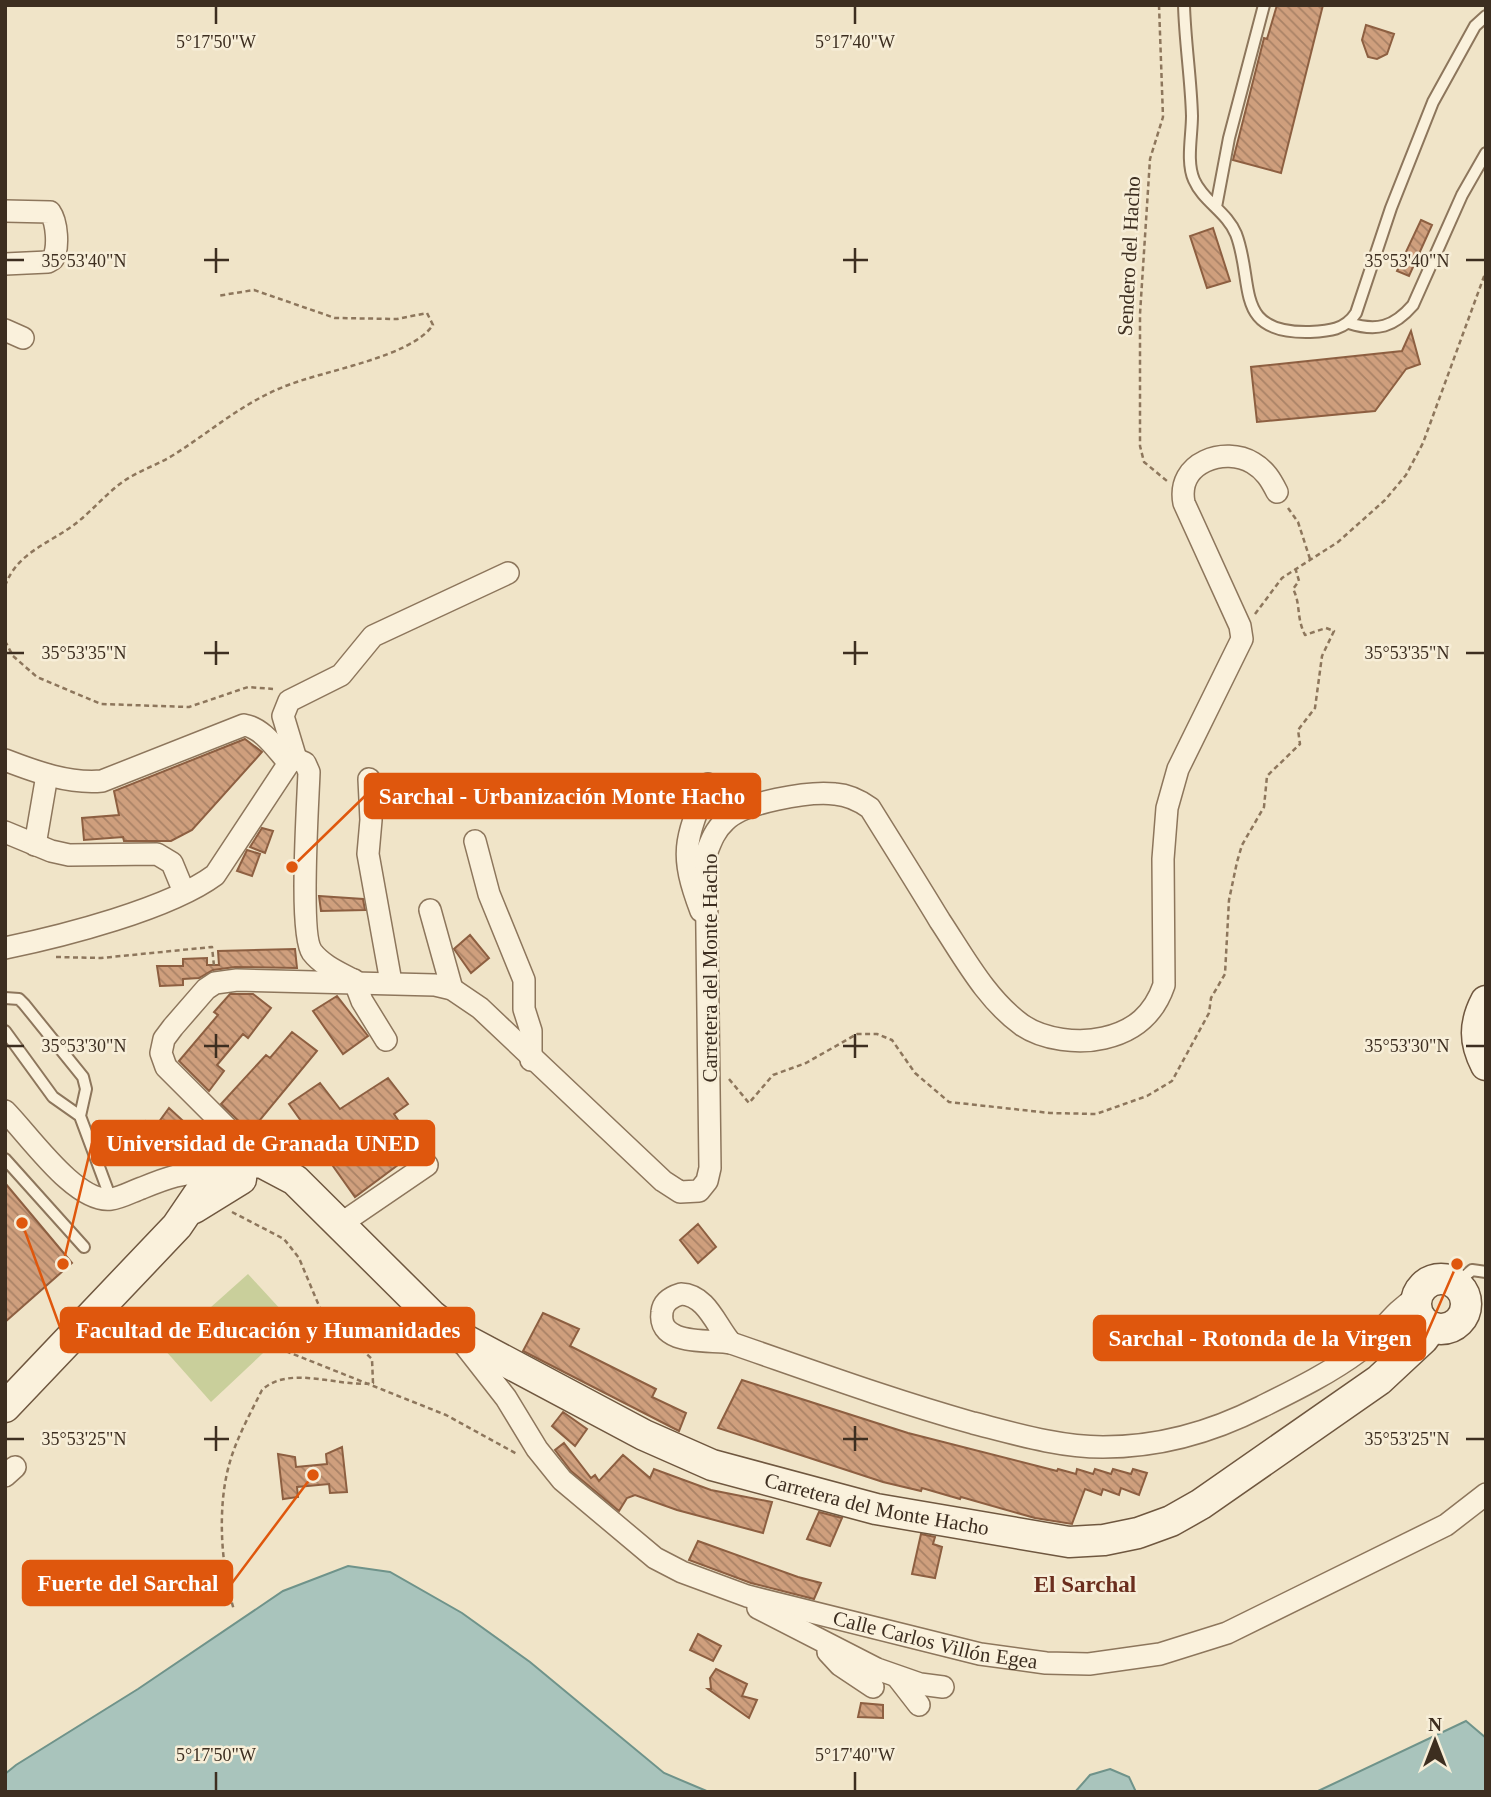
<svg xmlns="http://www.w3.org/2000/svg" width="1491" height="1797" viewBox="0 0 1491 1797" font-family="Georgia,serif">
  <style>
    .green { fill: #c9cf9b }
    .water { fill: #a9c4bc; stroke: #6f938a; stroke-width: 2 }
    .building { fill: url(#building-back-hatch); stroke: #8d5f41; stroke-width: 2 }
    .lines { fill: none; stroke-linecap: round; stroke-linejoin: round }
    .service-casing { stroke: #8d765c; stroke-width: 14 }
    .minor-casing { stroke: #8d765c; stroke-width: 24 }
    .secondary-casing { stroke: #6f573f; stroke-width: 33 }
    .path { stroke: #8d765c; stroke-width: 2.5; stroke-dasharray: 5 3.5; stroke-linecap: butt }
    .service { stroke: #faf1dc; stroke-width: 10 }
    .minor { stroke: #faf1dc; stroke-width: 21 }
    .secondary { stroke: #faf1dc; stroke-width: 30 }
    .ticks { fill: none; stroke: #3d2e20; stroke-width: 2.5 }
    .labels { text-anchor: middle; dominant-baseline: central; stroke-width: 5; stroke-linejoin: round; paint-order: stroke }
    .street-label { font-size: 21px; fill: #3d2e20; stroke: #f7eed8 }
    .neighbourhood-label { font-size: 23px; font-weight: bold; fill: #6b2e1e; stroke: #f7eed8 }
    .ticks-label { font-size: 18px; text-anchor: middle; fill: #3d2e20; stroke: #f7eed8; stroke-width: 5; stroke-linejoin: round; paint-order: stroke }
    .leader { fill: none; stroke: #df570d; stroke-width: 2.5 }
    .callout-dot { fill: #df570d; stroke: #f7eed8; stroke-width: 2.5 }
    .callout { fill: #df570d; stroke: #df570d; stroke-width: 2.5 }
    .callout-label { font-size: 23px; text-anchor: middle; font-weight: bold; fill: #fff }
  </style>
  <defs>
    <pattern id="building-back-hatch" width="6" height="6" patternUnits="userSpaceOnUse" patternTransform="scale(1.75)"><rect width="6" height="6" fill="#cf9f7d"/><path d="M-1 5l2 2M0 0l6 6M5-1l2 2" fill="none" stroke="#a98266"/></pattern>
  </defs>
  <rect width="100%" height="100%" fill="#f0e4c8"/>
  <path class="green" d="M248,1274L294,1324L211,1402L164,1349Z"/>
  <path class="water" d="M348,1566L390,1572L462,1613L530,1662L664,1773L709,1792H5V1774L16,1765L138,1689L283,1591Z
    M1466,1721L1486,1738V1792H1316Z
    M1110,1769L1129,1777L1136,1792H1075L1090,1775Z"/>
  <path class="building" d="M1277,5H1323L1281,173L1233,160L1264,38L1267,39Z
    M1366,25L1394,34L1387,54L1377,59L1368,57L1362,40Z
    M1421,220L1432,225L1409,276L1397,271Z
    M1213,228L1230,281L1207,288L1190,236Z
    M1411,331L1420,364L1406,369L1375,411L1257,422L1251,367L1402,351Z
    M245,739L262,752L192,830L171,841H124L123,837L84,840L82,818L119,815L114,791Z
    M262,828L273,831L265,853L250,847Z
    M247,850L260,854L252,876L237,871Z
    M319,896L363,899L365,910L321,911Z
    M470,935L489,958L471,973L454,949Z
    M295,949L297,968L235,967L213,970L199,978L183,979V985L160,986L157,966H183V959L207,958V965H219L218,951Z
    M230,994H253L271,1008L248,1038L243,1034L217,1065L224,1071L209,1091L179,1061L218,1015L214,1012Z
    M337,996L368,1036L343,1054L313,1011Z
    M292,1032L317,1051L250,1132L221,1104L266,1055L270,1058Z
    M388,1078L408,1104L394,1114L418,1150L355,1197L289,1104L320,1083L340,1109Z
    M169,1108L194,1131L197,1143L186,1149L183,1142L157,1158L135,1129L145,1121L153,1130Z
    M5,1183L72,1263L5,1322Z
    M698,1224L716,1247L698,1263L680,1240Z
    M543,1313L579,1329L570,1346L656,1389L652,1397L686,1413L679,1431L523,1351Z
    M742,1380L908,1433L1057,1471L1058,1469L1076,1474L1077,1469L1093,1474L1095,1469L1111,1474L1113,1469L1131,1474L1133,1469L1147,1473L1139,1495L1121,1488L1119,1495L1103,1489L1101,1495L1085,1489L1072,1524L1035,1518L961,1497L960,1499L922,1488L921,1491L883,1482L718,1428Z
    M563,1412L587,1429L575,1446L552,1426Z
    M564,1443L591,1478L595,1475L599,1481L623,1455L650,1478L654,1469L711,1490L772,1502L763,1533L677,1510L635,1495L627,1498L619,1511L571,1471L555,1450Z
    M342,1447L347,1492L330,1493L329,1484L297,1487L298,1497L283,1499L278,1454L295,1457L296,1467L327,1464L326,1454Z
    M819,1512L842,1518L830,1546L807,1539Z
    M921,1534L935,1537L933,1544L942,1547L935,1578L912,1574Z
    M698,1541L798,1577L821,1583L814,1599L751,1583L689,1560Z
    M698,1634L721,1646L713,1661L690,1650Z
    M716,1669L747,1684L742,1696L757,1700L749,1718L708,1689H711L710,1678Z
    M861,1703L883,1705V1718L858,1717Z"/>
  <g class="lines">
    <defs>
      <path id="service" d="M1184,5C1185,42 1191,79 1192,116C1192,136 1186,162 1194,180C1203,201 1227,212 1236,234C1255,284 1232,334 1310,332C1329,331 1345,330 1356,313L1391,208L1433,102L1475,26L1486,16
        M1216,207L1229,138L1264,5
        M1349,323C1377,332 1394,327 1413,305L1462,195L1486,153
        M5,998L19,999L24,1004L83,1077L86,1089L80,1116L111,1199
        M5,1031L53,1097L80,1116
        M5,1159L84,1247
        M1456,1284L1472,1270L1486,1272"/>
      <g id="minor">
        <path d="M5,211L50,212C57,222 59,247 53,259L48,262L5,264"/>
        <path d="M5,330L23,338"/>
        <path d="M296,759L283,716L289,701L341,675L373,636L508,573"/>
        <path d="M296,759L305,763L309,772C308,802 299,934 312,952C322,965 338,972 353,980"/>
        <path d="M5,760C36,772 69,784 102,781L244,725C263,728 276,749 289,763"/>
        <path d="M369,779L371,820L368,854L391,982"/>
        <path d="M5,832L51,851L69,855L157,854L172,863L184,892"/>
        <path d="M475,841L489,894L524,980V1009L531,1031V1060"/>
        <path d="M35,845L47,775"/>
        <path d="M430,910L452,989"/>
        <path d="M701,911C679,853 685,840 708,784"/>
        <path d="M5,948C63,936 169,909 215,875L289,763L296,759"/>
        <path d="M354,980L362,1001L386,1040"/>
        <path d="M5,1111C29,1135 76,1204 111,1199C121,1198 133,1191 142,1188C164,1179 186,1170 210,1174"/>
        <path d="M236,1158L242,1152L241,1142L166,1067L161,1053L164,1039L173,1027L206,989L215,983L237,980L435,985L452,989L480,1008L663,1181L680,1192L699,1191L707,1181L710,1168L706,854C711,841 715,830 725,821C743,802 809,791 835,794C848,795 859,800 870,808C893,845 917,883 940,921C964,957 986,999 1022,1025C1044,1040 1079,1044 1104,1038C1135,1031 1154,1014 1164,985L1163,859L1167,808L1178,769L1242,639L1240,626L1184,503C1176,462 1225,446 1253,463C1265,470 1271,480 1277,492"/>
        <path d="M342,1223L427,1165"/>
        <path d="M681,1294C707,1295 716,1326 731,1343C711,1339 657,1347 662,1312C663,1302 671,1297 681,1294Z"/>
        <path id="s1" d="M463,1343L506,1398L537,1449L562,1480L655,1558L682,1572L747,1596L980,1654L1046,1663L1089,1664L1160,1654L1227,1633L1446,1525L1486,1494"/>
        <path d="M731,1343C812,1371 891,1400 973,1423C1016,1434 1059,1447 1103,1447C1159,1447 1212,1432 1261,1407C1293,1391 1330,1373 1358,1352C1380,1336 1392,1312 1416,1298"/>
        <path d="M5,1476L15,1467"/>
        <path d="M758,1608L877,1669L920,1684L943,1687"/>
        <path d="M828,1652L840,1665L873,1687"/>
        <path d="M898,1678L919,1705"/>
      </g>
      <g id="secondary">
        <path d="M1486,1001C1474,1024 1474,1042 1486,1065"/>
        <path id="s2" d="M242,1164L261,1162L295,1180L431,1315L458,1336L644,1435L712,1465L876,1509L1069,1542L1104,1540L1138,1533L1171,1521L1201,1504L1379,1380L1423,1339L1431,1328"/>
        <path d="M194,1208L241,1179L242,1164L231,1155L216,1159L210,1168L213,1180L224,1187"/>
        <circle cx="1441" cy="1304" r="25"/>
        <path d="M5,1407L177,1226L211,1176"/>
      </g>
    </defs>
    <use href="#service" class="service-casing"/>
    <use href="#minor" class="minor-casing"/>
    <use href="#secondary" class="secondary-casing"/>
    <path class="path" d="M1159,5L1163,117L1150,159L1140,314V446L1144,462L1167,481
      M1288,508L1298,522L1310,559
      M5,586C18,550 53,543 80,520C97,506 112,487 132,476C146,468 161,463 175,454C211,431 243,403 283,387C324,370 410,358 433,325L427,313L397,319L335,318L254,290L217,296
      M1255,614L1282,578L1338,542L1385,500L1406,475L1423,443L1486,271
      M5,641L13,656L37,677L101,704L189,707L248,687L273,689
      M56,957L101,958L212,947L214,966
      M729,1079L749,1103L773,1075L806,1063L857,1034H877L892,1040L915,1073L949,1102L1050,1113L1096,1114L1147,1096L1172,1081L1209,1013L1211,998L1225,974L1229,900L1237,862L1242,845L1264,807L1267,776L1300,744L1298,730L1315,708L1322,656L1334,631L1326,628L1305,635C1296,617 1301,604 1293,589L1299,581L1295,567
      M232,1212L284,1239L299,1258L322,1313L372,1359L373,1383C339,1388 290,1364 262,1390C250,1414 236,1439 229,1465C217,1509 221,1567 234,1610
      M278,1348L446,1415L517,1454"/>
    <use href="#service" class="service"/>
    <use href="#minor" class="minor"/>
    <use href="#secondary" class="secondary"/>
  </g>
  <path class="ticks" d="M216,7V24M855,7V24M216,248V273M855,248V273M7,260H24M204,260H229M843,260H868M1466,260H1484M216,641V665M855,641V665M7,653H24M204,653H229M843,653H868M1466,653H1484M216,1034V1058M855,1034V1058M7,1046H24M204,1046H229M843,1046H868M1466,1046H1484M216,1426V1451M855,1426V1451M7,1439H24M204,1439H229M843,1439H868M1466,1439H1484M216,1772V1790M855,1772V1790"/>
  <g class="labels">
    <g class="street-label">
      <text transform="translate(1129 256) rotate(-87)">Sendero del Hacho</text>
      <text transform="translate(710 968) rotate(-90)">Carretera del Monte Hacho</text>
      <text stroke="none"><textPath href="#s2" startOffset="738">Carretera del Monte Hacho</textPath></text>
      <text stroke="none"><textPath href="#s1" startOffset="584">Calle Carlos Villón Egea</textPath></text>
    </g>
    <g class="neighbourhood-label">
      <text x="1085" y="1584">El Sarchal</text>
    </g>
  </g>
  <g class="ticks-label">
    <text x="216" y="48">5°17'50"W</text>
    <text x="855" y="48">5°17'40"W</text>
    <text x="84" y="267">35°53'40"N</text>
    <text x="1407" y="267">35°53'40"N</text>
    <text x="84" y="659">35°53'35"N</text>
    <text x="1407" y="659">35°53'35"N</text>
    <text x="84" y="1052">35°53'30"N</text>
    <text x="1407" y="1052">35°53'30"N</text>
    <text x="84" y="1445">35°53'25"N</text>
    <text x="1407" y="1445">35°53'25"N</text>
    <text x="216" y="1761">5°17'50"W</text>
    <text x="855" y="1761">5°17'40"W</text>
  </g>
  <path class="leader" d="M292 867L365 796M63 1264L92 1143M22 1223L61 1330M1457 1264L1425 1338M313 1475L232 1583"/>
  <g class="callout-dot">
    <circle cx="292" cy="867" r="7"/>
    <circle cx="63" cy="1264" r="7"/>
    <circle cx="22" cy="1223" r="7"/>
    <circle cx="1457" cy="1264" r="7"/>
    <circle cx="313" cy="1475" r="7"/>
  </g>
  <g class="callout">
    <rect x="365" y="774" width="395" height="44" rx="7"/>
    <rect x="92" y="1121" width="342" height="44" rx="7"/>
    <rect x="61" y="1308" width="413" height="44" rx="7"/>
    <rect x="1094" y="1316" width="331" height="44" rx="7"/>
    <rect x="23" y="1561" width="209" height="44" rx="7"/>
  </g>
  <g class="callout-label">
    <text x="562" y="804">Sarchal - Urbanización Monte Hacho</text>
    <text x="263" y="1151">Universidad de Granada UNED</text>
    <text x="268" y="1338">Facultad de Educación y Humanidades</text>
    <text x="1260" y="1346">Sarchal - Rotonda de la Virgen</text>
    <text x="128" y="1591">Fuerte del Sarchal</text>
  </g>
  <rect width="1491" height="1797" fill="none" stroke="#3d2e20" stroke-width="14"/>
  <g transform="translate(1435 1741)" stroke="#f7eed8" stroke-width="5" paint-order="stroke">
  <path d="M0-5L12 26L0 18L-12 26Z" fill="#3d2e20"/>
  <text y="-10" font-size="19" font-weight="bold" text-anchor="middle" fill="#3d2e20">N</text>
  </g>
</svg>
